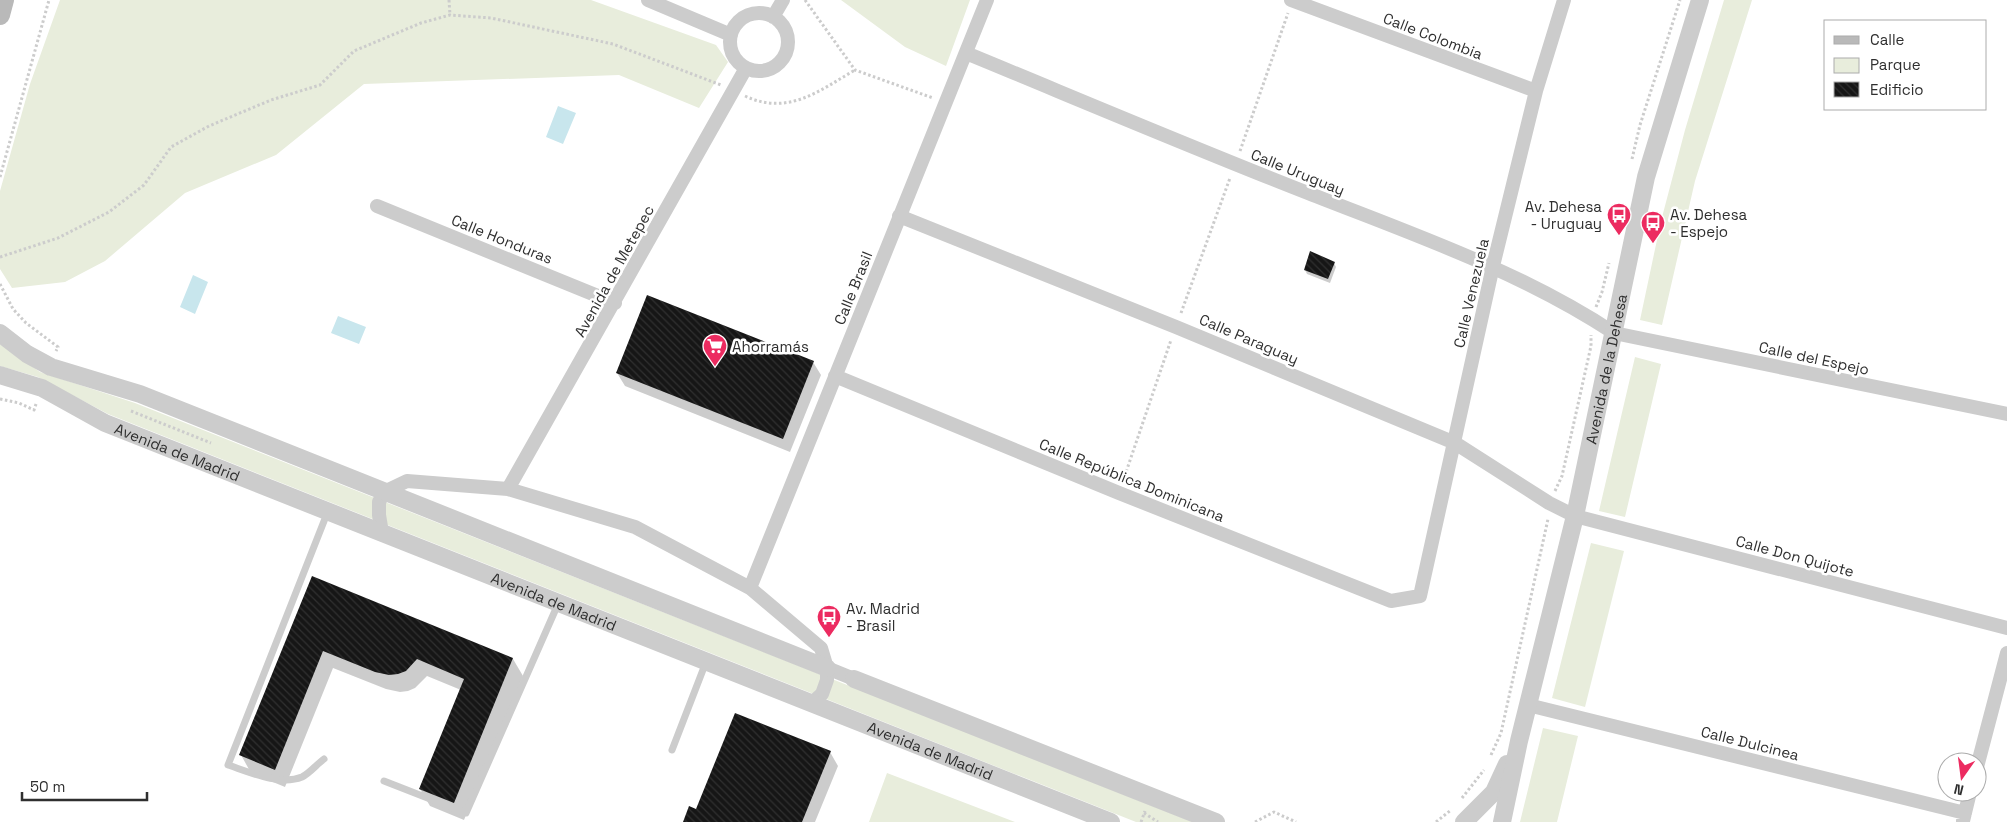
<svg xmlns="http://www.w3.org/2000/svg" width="2007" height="822" viewBox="0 0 2007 822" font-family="'Space Grotesk',sans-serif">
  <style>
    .park { fill: #e8eddc }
    .water { fill: #c8e6ed }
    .shadow { fill: #0003 }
    .building { fill: url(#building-back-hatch) }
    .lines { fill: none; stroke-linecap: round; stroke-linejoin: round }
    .path { stroke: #ccc; stroke-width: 3; stroke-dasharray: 2.5 2.5; stroke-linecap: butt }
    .service { stroke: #ccc; stroke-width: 7 }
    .minor { stroke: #ccc; stroke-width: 14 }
    .tertiary { stroke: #ccc; stroke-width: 18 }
    .secondary { stroke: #b9b9b9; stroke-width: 20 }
    .labels { text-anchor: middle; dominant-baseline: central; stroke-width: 5; stroke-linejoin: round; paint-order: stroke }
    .street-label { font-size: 15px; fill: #2f2f2f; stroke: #fff }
    .poi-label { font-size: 15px; fill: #2f2f2f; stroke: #fff; text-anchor: start }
  </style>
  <defs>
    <pattern id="building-back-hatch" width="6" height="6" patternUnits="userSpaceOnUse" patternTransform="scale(1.25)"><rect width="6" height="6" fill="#161616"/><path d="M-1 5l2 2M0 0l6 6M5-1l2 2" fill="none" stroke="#303030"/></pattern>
  </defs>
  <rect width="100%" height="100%" fill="#fff"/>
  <path class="park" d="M60,0H591L716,45L728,62L699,108L619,75L364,84L276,155L185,193L105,261L65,282L12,288L0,269V191L30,84Z
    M841,0H970L946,66L905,47Z
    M1724,0H1752L1695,181L1662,325L1640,320L1661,221L1685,130Z
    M0,344L40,372L135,403L1193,822H1136L108,414L38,377L0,366Z
    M1635,357L1661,364L1625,517L1599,511Z
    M1591,543L1624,551L1585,707L1552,698Z
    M1543,728L1578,736L1557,822H1520Z
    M887,773L1015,822H869Z"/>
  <path class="water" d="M558,106L576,113L563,144L546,137Z
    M193,275L208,282L195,314L180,307Z
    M338,316L366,327L359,344L331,333Z"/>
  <path class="shadow" d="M1334,263L1336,267L1330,283L1307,274L1305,270Z
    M813,362L821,375L790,452L625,386L617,373Z
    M313,578L513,659L523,676L464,820L430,806L420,789L461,690L427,676L415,688L408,691L400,692L386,689L333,668L285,787L251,773L241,755Z
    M830,752L838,766L815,822H684L696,811Z"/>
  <path class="building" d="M1310,251L1335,262L1328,279L1304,270Z
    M647,295L814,361L783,439L616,373Z
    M312,576L513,658L454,803L419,789L464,679L417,659L406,671L398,674L389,675L375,672L323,651L275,770L239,755Z
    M735,713L831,751L802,822H683L689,806L696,809Z"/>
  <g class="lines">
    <path class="path" d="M449,0L450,15
      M805,0L855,70L933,98
      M745,96C788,116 819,91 855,70
      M1240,151L1288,13
      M1632,159L1640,125L1680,0
      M0,177L49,0
      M0,257L58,238L109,212L144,185L171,147L209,126L271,100L320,85L354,51L421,23L450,15L491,18L613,44L721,85
      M0,284L13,309L26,323L58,347L56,351
      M1596,307L1602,292L1609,263
      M1181,313L1230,178
      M0,399L19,403L34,410L36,404
      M131,411L211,443
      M1123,481L1171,340
      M1555,491L1562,476L1591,346V335
      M1491,755L1501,733L1548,519
      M1462,798L1484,770
      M1144,813L1158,822
      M1141,822L1145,811
      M1255,822L1274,812L1296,822
      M1436,822L1451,810"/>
    <path class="service" d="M672,750L706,662
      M324,759C317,764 310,773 302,777C280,786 249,772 228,765L328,511
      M384,781L466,813L558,604"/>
    <path class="minor" d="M648,0L731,35
      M1291,0L1536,91
      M730 42a29 29 0 1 1 58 0a29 29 0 1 1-58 0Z
      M773,17L783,0
      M966,53C1080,100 1193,148 1308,193C1412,234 1520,271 1614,333L2007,414
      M377,206L615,303
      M899,216L1176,327L1455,443L1549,503L1575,516L2007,628
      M835,376L1119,493L1391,601L1420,596L1493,266L1536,91L1564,0
      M508,489L746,68
      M382,533L379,515V502L384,492L407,481L508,489L635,527L750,588L821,648L827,668V680L822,694L812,703
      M750,588L987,0
      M827,668L854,679
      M1528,705L1965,813
      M1977,767L2007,653
      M1963,821L1970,792"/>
    <g class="tertiary">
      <path d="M0,333L27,354L51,367L140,394L827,668"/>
      <path id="s1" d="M0,375L42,388L105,423L1111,822"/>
      <path d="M854,679L1216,822"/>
      <path d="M1464,822L1494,792L1507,764"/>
      <path id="s2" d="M1502,822L1519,741L1575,516L1646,177L1700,0"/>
    </g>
    <path class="secondary" d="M0,15L4,0"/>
  </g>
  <defs>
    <symbol id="bus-pin" viewBox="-11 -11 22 30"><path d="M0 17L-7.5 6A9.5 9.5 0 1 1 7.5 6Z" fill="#ec2b60" stroke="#fff"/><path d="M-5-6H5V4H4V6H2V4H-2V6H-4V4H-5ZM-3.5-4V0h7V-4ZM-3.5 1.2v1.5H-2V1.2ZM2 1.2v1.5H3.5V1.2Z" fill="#fff"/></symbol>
    <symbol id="supermarket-pin" viewBox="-11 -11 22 30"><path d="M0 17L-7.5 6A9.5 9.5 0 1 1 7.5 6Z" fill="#ec2b60" stroke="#fff"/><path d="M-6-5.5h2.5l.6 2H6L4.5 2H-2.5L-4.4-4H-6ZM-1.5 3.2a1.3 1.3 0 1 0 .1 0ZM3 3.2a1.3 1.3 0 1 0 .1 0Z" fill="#fff"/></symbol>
  </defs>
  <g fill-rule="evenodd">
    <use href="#bus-pin" x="1605" y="201" width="28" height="38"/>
    <use href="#bus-pin" x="1639" y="209" width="28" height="38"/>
    <use href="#supermarket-pin" x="701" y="332" width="28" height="38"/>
    <use href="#bus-pin" x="815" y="603" width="28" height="38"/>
  </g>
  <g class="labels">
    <g class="street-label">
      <text transform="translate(1433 36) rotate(21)">Calle Colombia</text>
      <text transform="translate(1298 172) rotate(22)">Calle Uruguay</text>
      <text transform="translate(502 239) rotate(22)">Calle Honduras</text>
      <text transform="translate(614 271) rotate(-61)">Avenida de Metepec</text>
      <text transform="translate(853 288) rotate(-68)">Calle Brasil</text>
      <text transform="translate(1471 293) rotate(-77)">Calle Venezuela</text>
      <text transform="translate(1249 339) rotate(23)">Calle Paraguay</text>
      <text transform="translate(1814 358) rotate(12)">Calle del Espejo</text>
      <text stroke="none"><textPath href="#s2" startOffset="465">Avenida de la Dehesa</textPath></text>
      <text stroke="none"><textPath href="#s1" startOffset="194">Avenida de Madrid</textPath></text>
      <text transform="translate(1132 480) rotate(22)">Calle República Dominicana</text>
      <text transform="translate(1795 556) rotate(15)">Calle Don Quijote</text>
      <text stroke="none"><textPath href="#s1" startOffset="599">Avenida de Madrid</textPath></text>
      <text transform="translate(1750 743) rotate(14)">Calle Dulcinea</text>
      <text stroke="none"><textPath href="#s1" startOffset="1004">Avenida de Madrid</textPath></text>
    </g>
    <g class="poi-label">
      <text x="1602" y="206" text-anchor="end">Av. Dehesa<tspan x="1602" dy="17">- Uruguay</tspan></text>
      <text x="1670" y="214">Av. Dehesa<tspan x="1670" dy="17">- Espejo</tspan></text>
      <text x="732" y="346">Ahorramás</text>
      <text x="846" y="608">Av. Madrid<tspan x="846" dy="17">- Brasil</tspan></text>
    </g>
  </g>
  <rect x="1824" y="20" width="162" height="90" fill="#ffffff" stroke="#acacac"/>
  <rect x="1834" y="36" width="25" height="8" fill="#b9b9b9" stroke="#acacac"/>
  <text x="1870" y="45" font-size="15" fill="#2f2f2f">Calle</text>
  <rect x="1834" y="58" width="25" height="15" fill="#e8eddc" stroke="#acacac"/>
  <text x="1870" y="70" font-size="15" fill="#2f2f2f">Parque</text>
  <rect x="1834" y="82" width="25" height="15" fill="url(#building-back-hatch)" stroke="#acacac"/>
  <text x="1870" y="95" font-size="15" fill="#2f2f2f">Edificio</text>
  <g transform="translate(1962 777) rotate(194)"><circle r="24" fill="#ffffff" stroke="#acacac"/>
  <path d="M0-4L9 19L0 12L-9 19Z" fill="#ec2b60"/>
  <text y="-8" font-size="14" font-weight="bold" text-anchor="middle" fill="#2f2f2f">N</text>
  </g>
  <path d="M22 792v8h125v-8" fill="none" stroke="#2f2f2f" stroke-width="2.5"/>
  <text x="30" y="792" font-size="15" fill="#2f2f2f" stroke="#ffffff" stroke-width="4" paint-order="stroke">50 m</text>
</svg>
